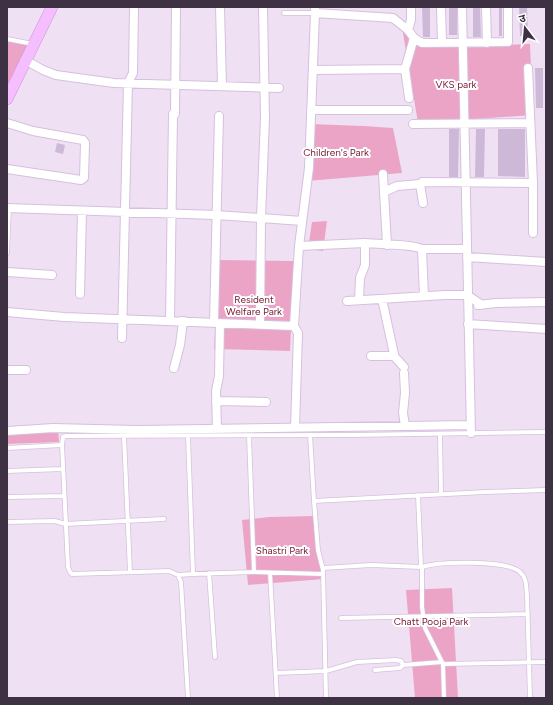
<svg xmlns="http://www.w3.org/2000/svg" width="553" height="705" viewBox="0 0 553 705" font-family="Figtree,'Noto Sans Devanagari',sans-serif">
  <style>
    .green { fill: #eca4c6 }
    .building { fill: #ceb8d8 }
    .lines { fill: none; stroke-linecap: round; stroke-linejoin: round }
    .service-casing { stroke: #d5c0dd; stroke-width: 5.5 }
    .minor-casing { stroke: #d5c0dd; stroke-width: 10 }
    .secondary-casing { stroke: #d391e1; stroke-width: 12 }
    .service { stroke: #fff; stroke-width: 4 }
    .minor { stroke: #fff; stroke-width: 8 }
    .secondary { stroke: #f4beff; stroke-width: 11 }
    .labels { text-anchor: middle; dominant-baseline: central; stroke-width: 4; stroke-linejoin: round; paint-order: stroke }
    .park-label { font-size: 10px; fill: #7b203b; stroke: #fff }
  </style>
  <rect width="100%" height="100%" fill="#efe1f3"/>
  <path class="green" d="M402,27L414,43L424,48L530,44L533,115L418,123Z
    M7,39L32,45L7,88Z
    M311,124L363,126L393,128L402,173L307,181Z
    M327,221L323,251L308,249L312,222Z
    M219,260L294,261L290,351L214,349Z
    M58,429L59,442L7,444V432Z
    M315,516L324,579L248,585L242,520L269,517Z
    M452,588L458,698H415L406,590Z"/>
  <path class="building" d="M422,7H430V37H423Z
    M449,7H457V35H449Z
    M473,7H480L481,37H473Z
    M499,7H502V36H499Z
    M519,7H527L528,36H520Z
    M535,68H543V108H536Z
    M449,129H459L458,177H449Z
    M476,129H485L484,177H475Z
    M498,129H525V177L498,176Z
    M57,143L65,145L63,154L55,152Z"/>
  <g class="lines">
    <defs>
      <path id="service" d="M284,13H315
        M7,39L33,44
        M7,253L9,208
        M440,434L441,494
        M310,435L314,501
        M124,436L130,572
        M188,436L193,574
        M249,436L254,572
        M62,445L63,437L66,436L353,435L546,432
        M7,448L62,445L68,567L70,572L72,574L169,571L178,575L181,582L188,698
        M7,471L63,469
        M418,495L421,566
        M7,497L64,496
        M7,522L55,521L65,524L164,519
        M422,567C440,561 507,560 520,572C527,578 526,587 527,596L530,698
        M323,568L371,565L422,567V607L425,628L443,664L444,698
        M209,573L215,657
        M270,573L277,698
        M178,575L193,574L254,572L323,574
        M341,618L528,614
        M443,664L546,662
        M403,665L442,662
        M276,673L326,671L357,662L396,660L401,661L403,665L400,668L375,670
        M326,698L323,570L318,550L314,501L485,492L546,490"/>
      <path id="minor" d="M220,7L222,86
        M315,7V13L393,18L408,30L414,38L422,43L508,42V7
        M441,7L442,43
        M462,7L471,433
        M486,7L487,43
        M408,30L411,20V7
        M25,60L43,70L56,75L114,83L279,88
        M528,68L533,183V233
        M405,69L409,98
        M313,70L405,69L414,38
        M311,110H408
        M175,114L176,7
        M7,123L33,131L83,140L85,143L84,178L81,180L7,169
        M413,124L530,123
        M383,174L387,245
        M384,192L397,186L420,184
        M423,203L420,184L422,182L533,183
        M7,208L216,215L261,218L265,118L263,7
        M299,246L365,243
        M422,249H467
        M467,257L546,262
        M7,272L52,275
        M80,294L82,211
        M359,300L360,278L365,265V243C377,244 414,244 422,249L424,296
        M347,301L445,295H467L482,305
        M478,305L496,303L546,302
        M7,312L64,317L294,326
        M170,321L173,114
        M214,322L219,116
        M260,324L261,218L302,221
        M468,324L546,329
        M122,338L128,83L133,73L134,7
        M393,355L404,367
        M371,356H392L394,354L382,299
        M174,368L180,345L183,321
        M7,370H26
        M404,373L405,393L403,413L405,426
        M216,401L266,402
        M295,428L298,333L294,326L299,246L309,168L315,13
        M217,429L216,391L219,376L220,323
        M7,431L53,428L137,430L470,425"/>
      <path id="secondary" d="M7,99L52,7"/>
    </defs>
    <use href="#service" class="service-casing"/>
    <use href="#minor" class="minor-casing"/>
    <use href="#secondary" class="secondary-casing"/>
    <use href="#service" class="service"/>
    <use href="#minor" class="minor"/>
    <use href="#secondary" class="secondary"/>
  </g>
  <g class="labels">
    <g class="park-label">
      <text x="456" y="84">VKS park</text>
      <text x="336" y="152">Children's Park</text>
      <text x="254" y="299">Resident<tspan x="254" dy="12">Welfare Park</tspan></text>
      <text x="282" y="550">Shastri Park</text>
      <text x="431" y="621">Chatt Pooja Park</text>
    </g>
  </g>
  <rect width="553" height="705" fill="none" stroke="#3e3144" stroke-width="16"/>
  <g transform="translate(525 28) rotate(344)" stroke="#ffffff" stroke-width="3" paint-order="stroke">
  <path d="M0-3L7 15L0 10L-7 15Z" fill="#3e3144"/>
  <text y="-6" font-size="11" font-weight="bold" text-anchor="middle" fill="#3e3144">उ</text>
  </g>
</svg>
